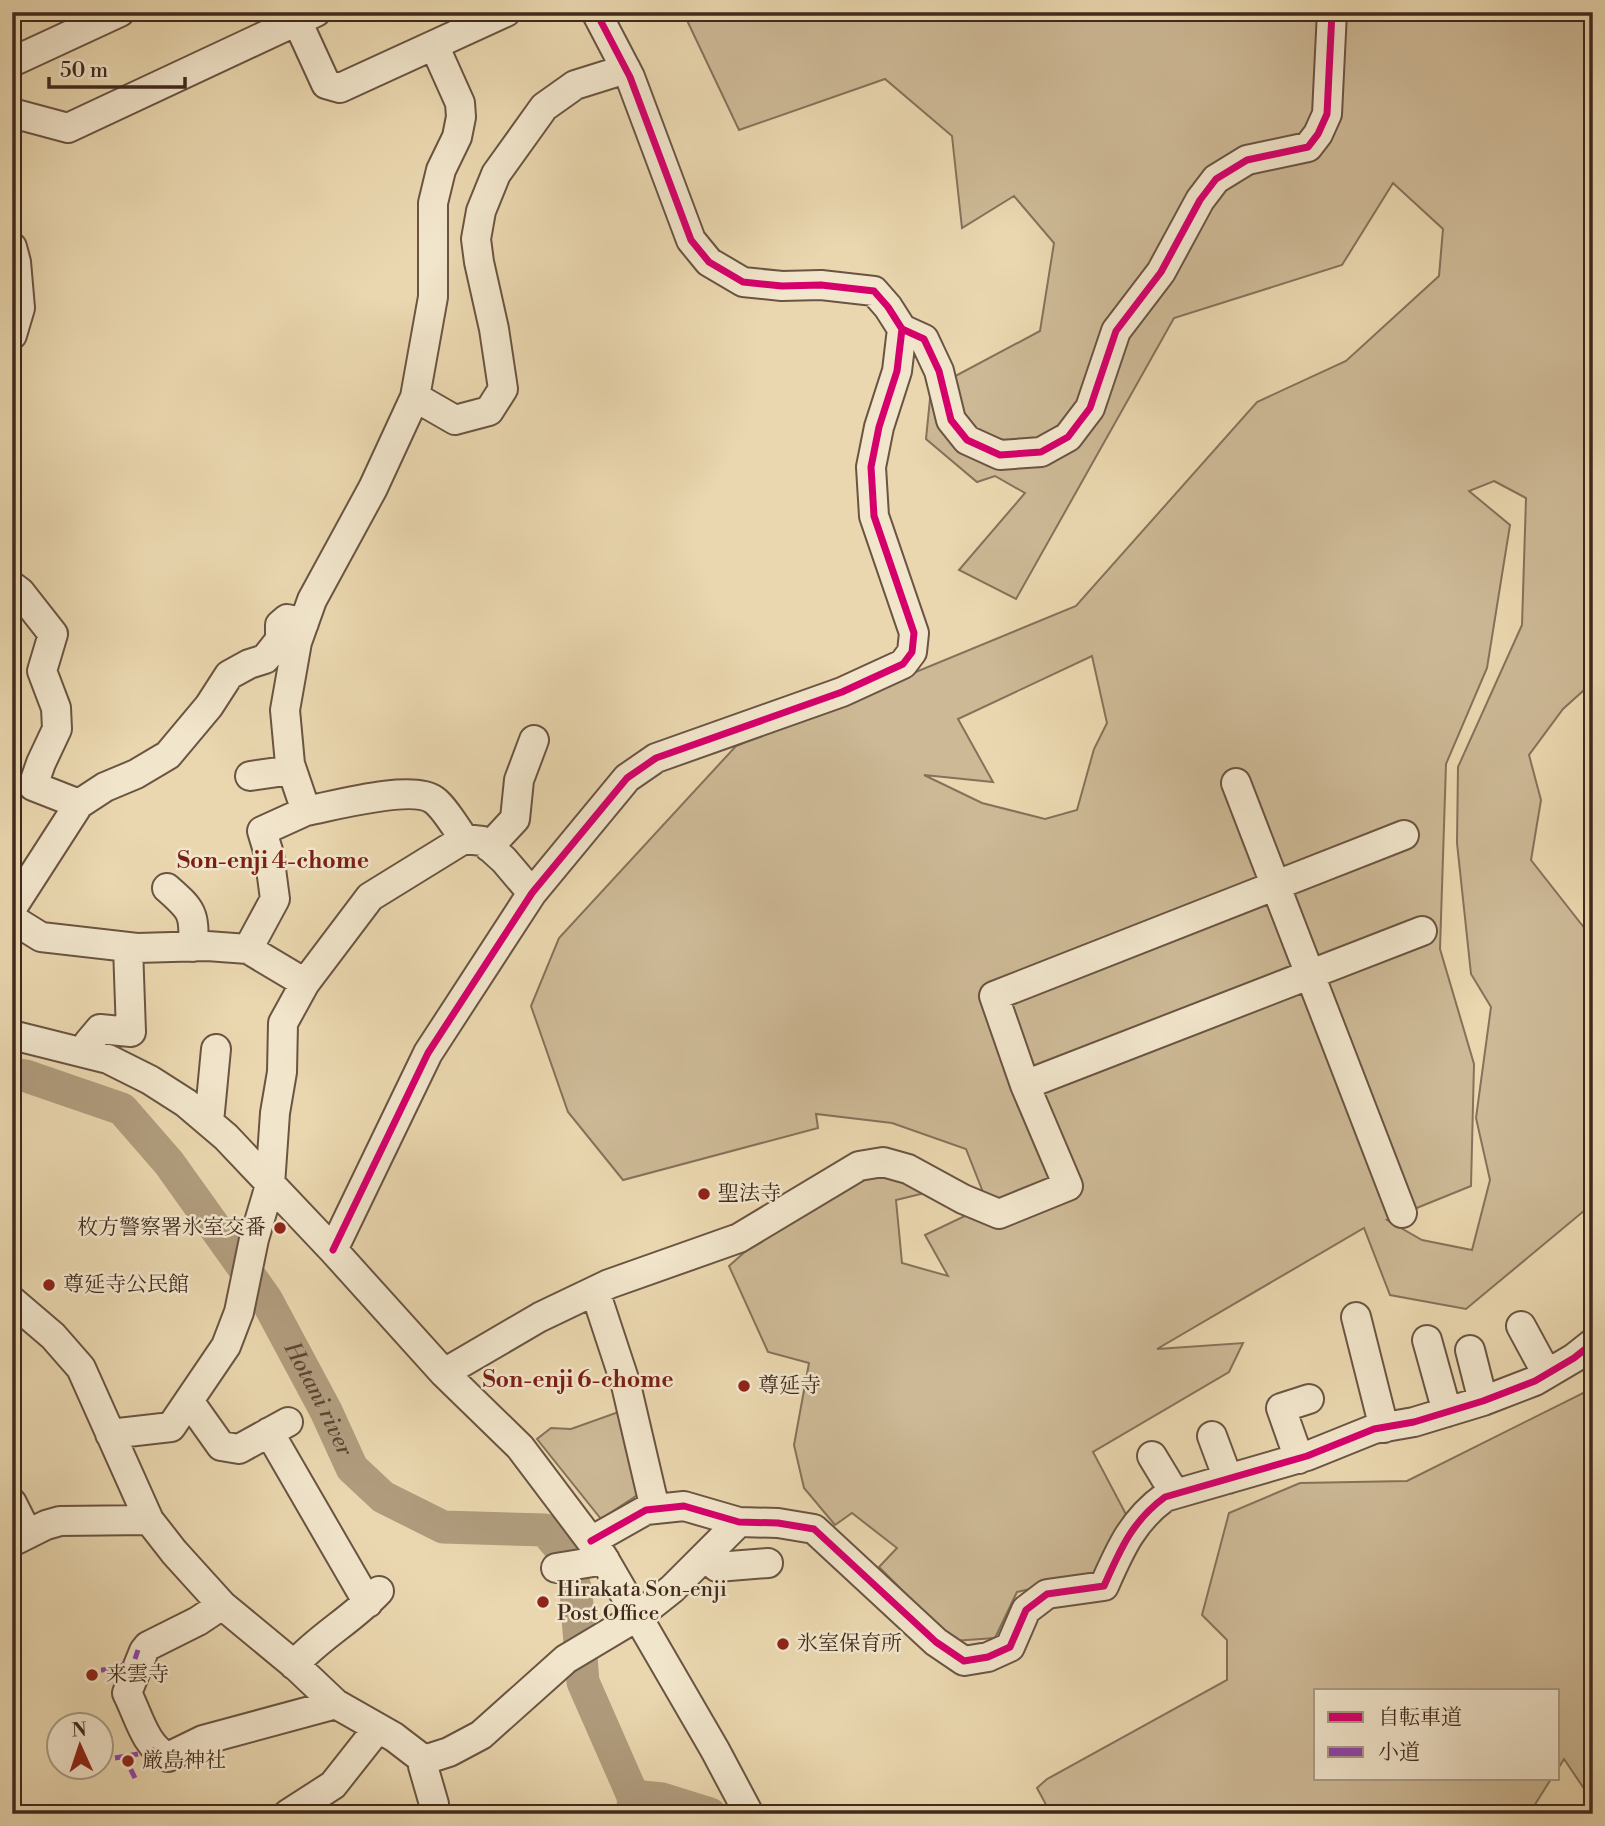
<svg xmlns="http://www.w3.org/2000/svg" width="1605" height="1826" viewBox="0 0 1605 1826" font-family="'Libre Bodoni','Noto Serif JP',serif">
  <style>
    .green { fill: #cdb996; stroke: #86715a; stroke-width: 2; fill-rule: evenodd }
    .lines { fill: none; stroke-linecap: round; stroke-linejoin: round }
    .river { stroke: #b09c7d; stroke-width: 33 }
    .minor-casing { stroke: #6a5442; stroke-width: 32 }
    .minor { stroke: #f1e5cb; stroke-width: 28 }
    .quiet { stroke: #8e44ad; stroke-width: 5; stroke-dasharray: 10 5; stroke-linecap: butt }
    .cycleway-casing { stroke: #f1e5cb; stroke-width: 11 }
    .cycleway { stroke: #d6006c; stroke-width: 7 }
    .poi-dot { fill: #8f2418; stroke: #f1e5cb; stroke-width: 2.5 }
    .labels { text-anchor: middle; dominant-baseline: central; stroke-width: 5; stroke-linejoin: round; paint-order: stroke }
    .poi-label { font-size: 21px; fill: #40291d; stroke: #f1e5cb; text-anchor: start }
    .neighbourhood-label { font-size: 23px; font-weight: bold; fill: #7a1f14; stroke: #f1e5cb }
    .water-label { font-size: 23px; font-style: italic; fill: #5c4635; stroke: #f1e5cb }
  </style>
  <rect width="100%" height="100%" fill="#ead7af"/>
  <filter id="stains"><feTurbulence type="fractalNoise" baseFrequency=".00286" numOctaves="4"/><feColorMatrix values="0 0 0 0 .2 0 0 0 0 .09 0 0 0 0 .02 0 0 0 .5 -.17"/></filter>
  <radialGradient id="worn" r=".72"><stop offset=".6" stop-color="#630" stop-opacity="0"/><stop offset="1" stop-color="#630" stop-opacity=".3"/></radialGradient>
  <path class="green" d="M683,12H1593V682L1563,709L1529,755L1541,800L1531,860L1593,939V1212L1585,1210L1466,1309L1390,1295L1364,1228L1157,1349L1243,1343L1229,1372L1093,1452L1129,1520L1097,1575L1017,1592L995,1638L953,1641L879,1567L897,1548L852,1513L835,1525L804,1488L794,1445L809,1363L768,1352L729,1266L800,1203L826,1184L905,1173L929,1192L896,1200L902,1263L948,1276L925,1235L988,1205L966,1149L892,1123L816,1114L818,1128L623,1180L568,1112L531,1006L559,938L736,746L1076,606L1257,402L1346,361L1439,276L1443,229L1393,183L1342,265L1174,318L1016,599L959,570L1025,493L995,476L977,482L926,439L931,389L1040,331L1054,243L1014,196L962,228L952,136L885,79L739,130ZM1494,481L1526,498L1522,625L1458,767L1457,843L1471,974L1491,1007L1476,1118L1490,1180L1472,1250L1422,1240L1387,1220L1471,1186L1474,1064L1440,949L1446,764L1487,668L1510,525L1469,491ZM1092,656L1107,723L1094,749L1077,810L1045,819L982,803L924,775L993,782L958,719Z
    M1593,1388V1802L1564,1759L1558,1769V1691H1316V1779H1551L1529,1814H1051L1037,1788L1047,1779L1227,1680V1640L1202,1615L1229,1513L1300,1483L1407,1481Z
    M624,1410L645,1490L601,1519L537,1439L551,1428L571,1429Z"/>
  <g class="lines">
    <g class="river">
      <path id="s1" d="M12,1074L26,1076L122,1109L169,1163L266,1299L326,1411L352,1468L383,1497L443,1527L545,1530L567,1556L576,1592L583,1682L633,1796L634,1814"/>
      <path d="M633,1796L662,1799L710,1814"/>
    </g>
    <defs>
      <path id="minor" d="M293,12L326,84L340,88L506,12
        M596,12L630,77L691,240L709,262L743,282L782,286L821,285L874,291L888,307L902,329L924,339L939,371L951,420L967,440L1000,455L1041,452L1068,437L1090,408L1116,331L1161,272L1200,200L1216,179L1247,160L1308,147L1318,134L1327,114L1332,12
        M12,62L120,12
        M12,113L68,128L316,12
        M12,247L16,262L20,308L12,335
        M415,397L455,420L489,411L503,389L494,329L479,262L476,239L481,211L496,174L544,107L575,85L626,69
        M12,586L20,592L53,634L42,671L56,708L57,729L41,763L33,786L79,804L12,908
        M250,776L292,770
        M1236,783L1402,1213
        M79,804L105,787L136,774L168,755L209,706L229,675L249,664L265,659L280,640V625L287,619L304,623
        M306,811C333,806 412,784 434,800C444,807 457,829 464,839
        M489,847L515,819L519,780L534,740
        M167,888C192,910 195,913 193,947
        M12,919L41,937L137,948L207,946L248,949L305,983L283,1023L282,1072L275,1113L270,1185L254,1239L239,1312L226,1346L171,1427L110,1434
        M248,949L275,899L269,854L262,831L306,811L290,764L285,710L297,642L312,600L373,488L415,397L433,297V203L441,170L457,137L461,117L460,103L434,45
        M305,983L370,897L464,839L483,841L504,860L532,893
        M12,1035L108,1059L150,1080L186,1103L226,1137L333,1250L444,1373L520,1447L603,1557L715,1750L749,1814
        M84,1052L89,1042L100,1029L131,1032L128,947
        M1025,1085L1422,931
        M209,1122L216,1049
        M333,1250L428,1053L532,893L627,778L656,758L842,692L903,664L912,652L914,633L874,516L871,467L879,427L897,371L902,329
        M595,1291L626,1385L655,1509
        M12,1301L53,1336L81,1368L149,1520L174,1552L222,1605L297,1667L336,1704L394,1737L424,1760L423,1766L434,1804V1814
        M1356,1317L1384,1428
        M1521,1326L1547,1374
        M1427,1340L1447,1412
        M1470,1350L1483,1401
        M444,1373L540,1317L609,1284L739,1238L859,1166L883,1162L908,1169L963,1199L999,1214L1068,1186L1025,1085L994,996L1404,835
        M189,1401L221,1446L239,1449L288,1422
        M269,1432L368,1603
        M1212,1436L1228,1479
        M1152,1456L1175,1494
        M1299,1459L1281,1408L1309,1399
        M12,1503L27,1533
        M591,1541L646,1510L684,1506L739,1522L778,1523L814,1529L936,1642L964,1661L988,1657L1010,1647L1026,1610L1047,1594L1104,1586C1120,1550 1132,1521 1165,1497L1307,1456L1374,1429L1414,1422L1483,1401L1535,1381L1574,1358L1593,1343
        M12,1542L46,1525L60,1521L149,1520
        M705,1557L717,1567L768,1563
        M556,1568L605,1560
        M222,1605L198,1621L148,1646L144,1651L127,1693C138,1714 145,1747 168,1757L203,1740L336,1704
        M294,1665C319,1637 353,1619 379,1591
        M424,1760L449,1752L481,1735L566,1659L638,1616L672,1589L739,1522
        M288,1814L333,1785L378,1728"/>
    </defs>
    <use href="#minor" class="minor-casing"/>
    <use href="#minor" class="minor"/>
    <path class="quiet" d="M135,1659L138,1650
      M101,1670L114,1669L125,1664
      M150,1752L155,1749
      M124,1756L135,1778
      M115,1758L138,1754
      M102,1759L110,1758"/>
    <defs>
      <path id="cycleway" d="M596,12L630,77L691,240L709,262L743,282L782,286L821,285L874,291L888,307L902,329L924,339L939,371L951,420L967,440L1000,455L1041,452L1068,437L1090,408L1116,331L1161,272L1200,200L1216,179L1247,160L1308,147L1318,134L1327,114L1332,12
        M333,1250L428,1053L532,893L627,778L656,758L842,692L903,664L912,652L914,633L874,516L871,467L879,427L897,371L902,329
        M591,1541L646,1510L684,1506L739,1522L778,1523L814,1529L936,1642L964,1661L988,1657L1010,1647L1026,1610L1047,1594L1104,1586C1120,1550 1132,1521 1165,1497L1307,1456L1374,1429L1414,1422L1483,1401L1535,1381L1574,1358L1593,1343"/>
    </defs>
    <use href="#cycleway" class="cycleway-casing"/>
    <use href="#cycleway" class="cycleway"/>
  </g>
  <g class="poi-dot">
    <circle cx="704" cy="1194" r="7"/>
    <circle cx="280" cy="1228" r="7"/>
    <circle cx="49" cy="1285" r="7"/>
    <circle cx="744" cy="1386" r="7"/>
    <circle cx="543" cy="1602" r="7"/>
    <circle cx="783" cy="1644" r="7"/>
    <circle cx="92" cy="1675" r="7"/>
    <circle cx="128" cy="1761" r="7"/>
  </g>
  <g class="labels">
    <g class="poi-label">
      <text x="718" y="1194">聖法寺</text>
      <text x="266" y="1228" text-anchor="end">枚方警察署氷室交番</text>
      <text x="63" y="1285">尊延寺公民館</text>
      <text x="758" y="1386">尊延寺</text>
      <text x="557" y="1590">Hirakata Son-enji<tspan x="557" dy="24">Post Office</tspan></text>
      <text x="797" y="1644">氷室保育所</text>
      <text x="106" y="1675">来雲寺</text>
      <text x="142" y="1761">厳島神社</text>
    </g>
    <g class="neighbourhood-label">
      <text x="273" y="861">Son-enji 4-chome</text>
      <text x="578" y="1380">Son-enji 6-chome</text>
    </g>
    <g class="water-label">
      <text stroke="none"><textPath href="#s1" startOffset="467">Hotani river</textPath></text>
    </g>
  </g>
  <rect width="1605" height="1826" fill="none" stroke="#ead7af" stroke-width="42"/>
  <rect x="14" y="14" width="1577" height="1798" fill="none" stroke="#40291d" stroke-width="3.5"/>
  <rect x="21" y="21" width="1563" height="1784" fill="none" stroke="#40291d" stroke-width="2"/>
  <rect x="1314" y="1689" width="245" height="91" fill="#f1e5cb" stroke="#aa9a85" stroke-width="2"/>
  <rect x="1328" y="1712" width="35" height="10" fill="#d6006c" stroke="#aa9a85" stroke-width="2"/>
  <text x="1378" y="1724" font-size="21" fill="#40291d">自転車道</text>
  <rect x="1328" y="1747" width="35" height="10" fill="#8e44ad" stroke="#aa9a85" stroke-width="2"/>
  <text x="1378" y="1759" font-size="21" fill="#40291d">小道</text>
  <g transform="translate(80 1746) rotate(357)"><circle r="33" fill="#f1e5cb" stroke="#aa9a85" stroke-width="2"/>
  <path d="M0-5L12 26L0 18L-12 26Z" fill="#8f2418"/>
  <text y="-10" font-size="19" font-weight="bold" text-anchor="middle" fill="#40291d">N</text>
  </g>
  <path d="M49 77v10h136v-10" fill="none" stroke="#40291d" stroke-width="3.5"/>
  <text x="60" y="77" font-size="21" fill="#40291d" stroke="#f1e5cb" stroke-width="5" paint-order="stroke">50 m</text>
  <rect width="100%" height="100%" filter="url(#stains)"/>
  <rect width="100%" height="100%" fill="url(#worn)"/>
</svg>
